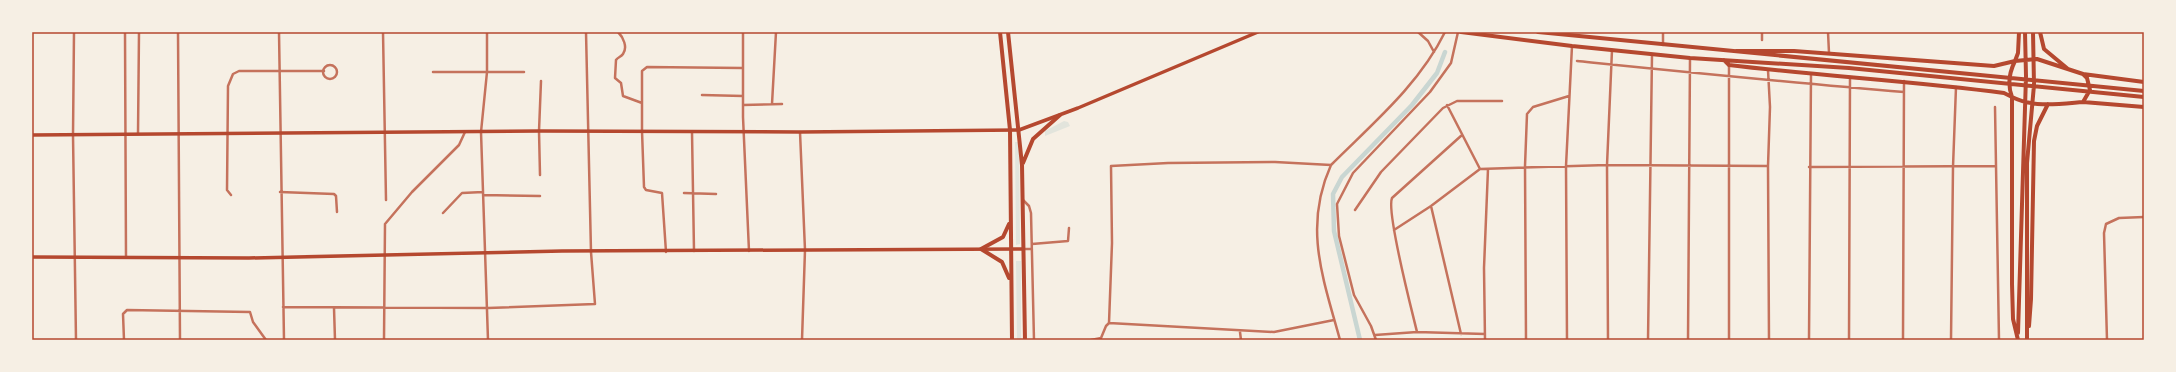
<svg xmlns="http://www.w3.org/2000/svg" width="2176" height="372" viewBox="0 0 2176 372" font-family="'Roboto Serif',serif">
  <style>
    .green { fill: #e2e4dc }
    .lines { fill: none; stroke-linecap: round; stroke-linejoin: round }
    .canal { stroke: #c9d6d2; stroke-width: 4.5 }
    .minor { stroke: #c5725c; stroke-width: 2.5 }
    .secondary { stroke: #b5482f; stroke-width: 3.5 }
    .primary { stroke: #b5482f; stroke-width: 4 }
    .neatline { fill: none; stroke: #b5482f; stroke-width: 1.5 }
  </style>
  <rect width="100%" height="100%" fill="#f6efe4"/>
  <path class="green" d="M1064,121L1068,122L1070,126L1045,136V131Z
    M1015,142H1019L1020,244L1016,245Z
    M1016,261H1021V340H1017Z"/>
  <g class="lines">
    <path class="canal" d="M1360,340L1334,231L1333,194L1342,177L1412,105L1437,73L1445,52"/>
    <path class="minor" d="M74,32L73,135L76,340
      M125,32L126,257
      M178,32L180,340
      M279,32L284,340
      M383,32L386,200
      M487,32V72L481,132L488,340
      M618,32C623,37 628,47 623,54C621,57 618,57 616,60L615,78L621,83L623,96L642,103
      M743,32V117L749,251
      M1418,32L1428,41L1434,52
      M1663,32V45
      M1828,32L1829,53
      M1762,40V32
      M1577,61C1686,72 1794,83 1904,92
      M323 72a7 7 0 1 1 14 0a7 7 0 1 1-14 0Z
      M1768,70L1770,107L1768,166L1769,340
      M433,72H524
      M702,95L743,96
      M772,104L776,32
      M743,105L782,104
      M1447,105L1480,169
      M1995,107L1999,340
      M692,132L694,251
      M800,132L805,250L802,340
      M138,134L139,32
      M1809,167L1996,166
      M540,175L539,131L541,81
      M280,192L334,194L336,196L337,212
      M684,193L716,194
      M231,195L227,190L228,86L233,74L239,71H324
      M483,195L540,196
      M1023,200L1029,206L1031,213L1034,340
      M1431,206L1461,334
      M1355,210L1381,172L1443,108L1457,101H1502
      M443,213L462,193L483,192
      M1394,230L1431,206L1480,169L1607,165L1768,166
      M1032,244L1068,241L1069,228
      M1023,249H1032
      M666,252L662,193L646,190L644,187L642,131V71L647,67L742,68
      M283,307L488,308L595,304L591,252L586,32
      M334,308L335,340
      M1109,323L1112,243L1111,166L1168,163L1275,162L1331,165
      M1240,332L1241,340
      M1417,332C1412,311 1386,212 1392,198L1462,135
      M1375,335L1417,332L1485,334
      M124,340L123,314L127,310L250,312L253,322L266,340
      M384,340L385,224L412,192L459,145L465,132
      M1091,340L1101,338L1106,326L1109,323L1274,332L1334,320
      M1340,340C1323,278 1303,227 1331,165C1372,124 1419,85 1445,32
      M1376,340L1371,326L1354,295L1339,236L1337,204L1353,173L1430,92L1451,63L1458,32
      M1485,340L1484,268L1488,169
      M1526,340L1525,166L1527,114L1533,107L1569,96
      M1567,340L1566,166L1572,46
      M1608,340L1607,165L1612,50
      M1648,340L1652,55
      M1688,340L1690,58
      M1729,340V65
      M1809,340L1811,74
      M1849,340L1850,77
      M1903,340L1904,81
      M1951,340L1953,167L1956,87
      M2107,340L2104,233L2106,224L2119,218L2144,217"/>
    <path class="secondary" d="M32,135L539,131L800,132L1019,130L1078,108L1258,32
      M32,257L249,258L562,251L1023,249"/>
    <path class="primary" d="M1000,32L1010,130L1012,340
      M1008,32L1022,165L1025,340
      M1461,32L1572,46L1690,58L1849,68L2144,97
      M1538,32L2144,91
      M2040,32L2044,49L2068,69
      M1736,51H1794L1994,66L2015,61L2018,53L2019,32
      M2037,59L2083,74L2087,78L2090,90L2083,102C2059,104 2034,108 2012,97C2007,84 2009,73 2015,61Z
      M1724,60L1729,65C1820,76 1912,81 2004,93L2012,97V284L2013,319L2018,340
      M2083,74L2144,82
      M2083,102L2144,107
      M1023,163L1033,139L1060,115
      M981,249L1002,262L1009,278
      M981,249L1003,237L1009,224
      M2029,326L2031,299L2034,141L2037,126L2048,104
      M2018,333L2026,76L2025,32
      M2027,340V163L2034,85L2033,32"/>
  </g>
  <rect width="2176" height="372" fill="none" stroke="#f6efe4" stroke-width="66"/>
  <rect x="33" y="33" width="2110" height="306" class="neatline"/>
</svg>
